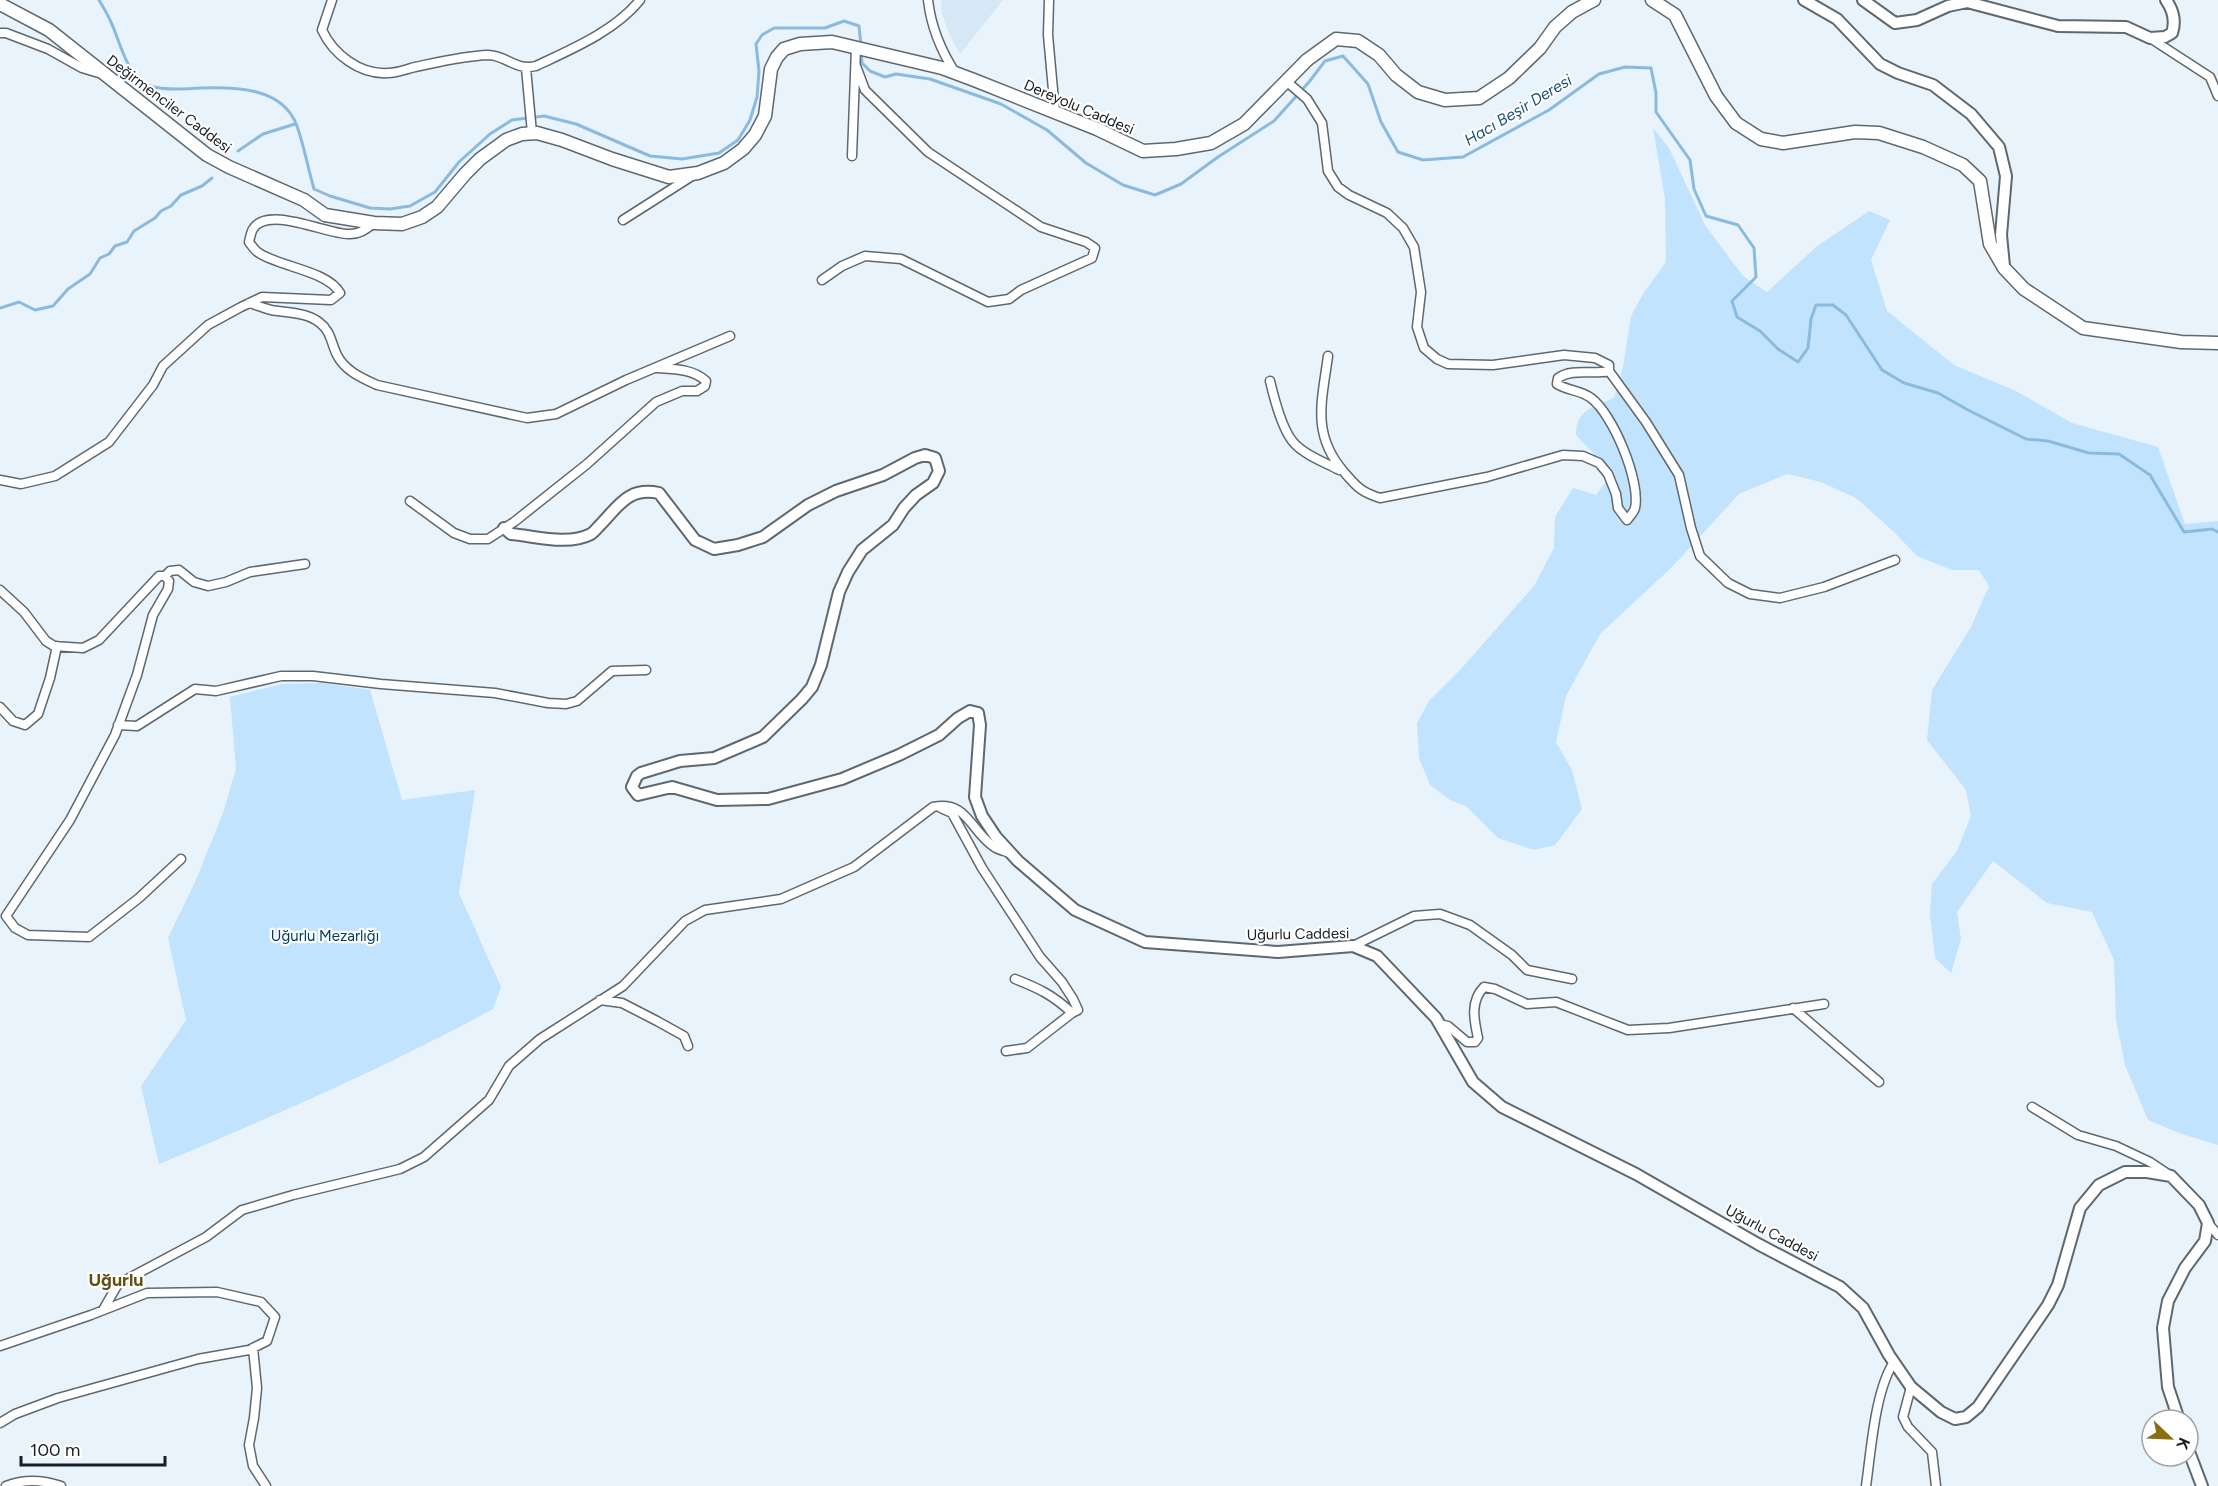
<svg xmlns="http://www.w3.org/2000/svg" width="2218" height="1486" viewBox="0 0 2218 1486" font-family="Figtree,sans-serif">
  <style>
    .built { fill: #d6e8f5 }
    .green { fill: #c2e3fd }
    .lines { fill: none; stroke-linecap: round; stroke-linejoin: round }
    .stream { stroke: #8abbdf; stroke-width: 3 }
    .minor-casing { stroke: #5f686f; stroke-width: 11 }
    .tertiary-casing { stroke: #5f686f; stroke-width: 14 }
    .secondary-casing { stroke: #5f686f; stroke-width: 15 }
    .minor { stroke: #fff; stroke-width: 8 }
    .tertiary { stroke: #fff; stroke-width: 10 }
    .secondary { stroke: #fff; stroke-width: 12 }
    .labels { text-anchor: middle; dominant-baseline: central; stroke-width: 4.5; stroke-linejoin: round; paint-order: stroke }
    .street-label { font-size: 15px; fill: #191d20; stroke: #fefefe }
    .park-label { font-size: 15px; fill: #003e60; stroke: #fefefe }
    .water-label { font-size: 16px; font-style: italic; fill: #1c5377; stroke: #fefefe }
    .quarter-label { font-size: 18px; font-weight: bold; fill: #624f12; stroke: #fefefe }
  </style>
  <rect width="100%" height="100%" fill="#e8f3fb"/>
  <path class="built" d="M941,0H1003L960,54L950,36L942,14Z"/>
  <path class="green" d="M1653,128L1669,148L1705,225L1743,276L1767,292L1816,247L1869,211L1890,220L1871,260L1887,311L1954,365L2016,391L2072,423L2158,447L2185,524L2218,521V1145L2182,1134L2148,1120L2125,1065L2116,1020L2114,960L2092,912L2047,903L1993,861L1957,912L1961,939L1951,973L1935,958L1930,914L1932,884L1957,851L1971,816L1966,790L1927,740L1932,690L1971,627L1989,586L1979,570H1952L1917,556L1894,532L1856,498L1821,482L1787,474L1739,494L1672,567L1600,634L1566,696L1556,742L1572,770L1582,809L1555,845L1534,850L1498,838L1466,806L1450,800L1430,785L1419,758L1417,723L1429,701L1461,669L1534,586L1554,548L1555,517L1573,488L1596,495L1606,481L1594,454L1576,435C1576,409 1594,407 1614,398L1623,367L1631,316L1643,294L1666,262L1665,199Z
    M322,683L370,690L402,800L475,790L459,893L501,987L493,1009C385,1068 272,1117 159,1164L141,1086L186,1020L168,938L196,880L223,813L236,769L230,697L282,684Z"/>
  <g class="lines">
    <path class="stream" d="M99,0C103,7 107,13 110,20C121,42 125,75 150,86C162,90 188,89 201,88C235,87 283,87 297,126C304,146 308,168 314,189L330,196L370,208L390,209L410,206L435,192L459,162L490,134L512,120L544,116L576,124L650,156L682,159L719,153L738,140L750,120L757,97L759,71L756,44L762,35L774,28H825L844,21L859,26L861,46
      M861,52L862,63L870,71L885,77L896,74L930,79L1001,104L1047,130L1086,163L1123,185L1155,195L1181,184L1218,157L1274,121L1309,82L1325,61L1343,56L1368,84L1381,122L1398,152L1423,160L1463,157L1549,110L1599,74L1625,67L1651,68L1656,93V112L1690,160L1694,189L1706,216L1738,225L1754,248L1756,277L1732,301L1737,317L1760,331L1778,349L1798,362L1808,348L1811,319L1816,305H1833L1846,315L1882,370L1904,383L1938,393L1968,410L2026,439L2048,441L2089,453L2119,454L2150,475L2184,532L2212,529L2218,532
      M238,151L263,134L295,124
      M0,308L19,302L35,310L53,306L68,289L90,274L100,258L109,254L115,246L127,242L134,231L155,218L161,211L171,206L181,195L202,186L212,178"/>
    <defs>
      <path id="minor" d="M332,0L322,30C333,54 360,75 388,73C397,73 407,69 415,67C439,62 463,56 488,55C506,55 515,71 536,66C572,49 615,31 640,0
        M928,0C931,27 941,51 956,74
        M1049,0L1048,35L1055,112
        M0,33H6L48,49L82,68L102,74
        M2150,38L2210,77L2218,96
        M526,68L532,133
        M1286,81L1307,99L1322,123L1328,171L1338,187L1349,195L1387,213L1403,228L1414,247L1421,292L1417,327L1424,348L1437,359L1448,364L1493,365L1564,355L1595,358L1609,365V371L1646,422L1679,475L1691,528L1700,556L1728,583L1750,594L1780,598L1824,587L1895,560
        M852,156L856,48
        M623,220L692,176
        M822,280L842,266L865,256L901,259L988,302L1009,299L1021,290L1092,258L1095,248L1086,242L1041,227L928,152L865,90L856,66
        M249,303C256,305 264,308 271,310C287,313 307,312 320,323C331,331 331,343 337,355C345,371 362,378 377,385L527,418L556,414L626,380L730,336
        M1328,356C1322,401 1311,434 1344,472C1357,487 1361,492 1380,498L1487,477L1563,455L1583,456L1599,463L1608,474L1616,494L1618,508L1627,520C1630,516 1634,512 1635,508C1641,482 1613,414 1591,398C1581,390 1568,391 1557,384L1558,378C1573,368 1592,375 1609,371
        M1270,381C1274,398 1282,430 1294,443C1305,455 1324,462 1339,470
        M0,480L21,484L55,476L109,442L153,385L163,366L208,325L241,307L262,297L331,300L340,293C328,271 280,267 259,253C255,251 252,246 249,242C250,238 251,232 253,229C267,205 327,234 348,234C359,235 366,229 374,223
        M410,501L454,533L470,539H488L514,522L587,464L656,402L682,391H697L705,386L706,381C693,369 675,369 657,368
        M165,576L170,571L179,570L194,582L208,586L226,582L250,572L305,564
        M0,590L24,612L46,641L54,646L83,648L99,640L159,576H165L169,581L168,589L153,615L137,675L115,735L70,820L6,916L15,928L28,935L89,937L139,898L181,859
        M0,707L13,721L25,725L38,714L50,678L57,646
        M118,725L137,726L195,689L216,691L281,676H313L381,684L495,693L548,703L566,704L577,701L612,671L646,670
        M941,808L952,813L982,868L1040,957L1062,982L1073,999L1078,1010L1072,1013C1053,995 1038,988 1015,979
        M1353,946L1414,916L1440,914L1470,925L1512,955L1527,970L1572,979
        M600,1000L622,1003L657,1021L684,1036L688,1046
        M1793,1008L1879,1082
        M1439,1024L1448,1026L1467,1042H1475L1478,1038C1474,1020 1470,1001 1484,987L1495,989L1527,1004L1556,1002L1628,1030L1669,1028L1824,1004
        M1006,1051L1027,1048L1072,1013
        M2032,1107L2078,1135L2116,1146L2150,1162L2168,1174
        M2208,1223L2218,1235
        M103,1310L118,1284L206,1237L242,1210L293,1195L400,1169L424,1157L489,1100L509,1066L540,1039L623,986L685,921L705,910L781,899L854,867L933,807C967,800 970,830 993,846C997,850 1005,851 1010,853
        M0,1346L91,1315L147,1293L217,1292L261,1302L275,1317L267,1341L249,1350L198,1359L58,1398L15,1414L0,1423
        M253,1348L257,1388L254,1418L249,1445L253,1466L266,1486
        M1911,1387L1903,1417L1908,1427L1932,1452L1936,1486
        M6,1486C24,1479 43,1480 61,1486
        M1866,1486C1871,1451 1875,1390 1894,1362"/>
      <path id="tertiary" d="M1804,0L1837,19L1880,64L1898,73L1933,85L1971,114L1999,147L2006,176L2001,235L2004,266
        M1863,0L1895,23L1917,20L1948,6L1967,2L2058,26L2126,27L2150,38L2165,37L2172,33C2176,21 2173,10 2166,0
        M504,528L511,534C535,536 568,546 591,534C594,532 598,527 601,524C620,504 629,487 659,493L695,540L714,549L738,545L763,537L808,505L836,491L883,475L915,458L925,455L935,458L939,471L933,483L916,495L904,508L893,525L862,550L848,572L839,592L821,665L812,687L802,699L763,737L714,758L680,761L641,773L637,776L632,787L638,795L672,787L717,800L768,799L842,779L899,755L939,735L958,718L970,711L978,713L980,725L975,797L982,816L996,837L1018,861L1075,910L1145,942L1278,952L1353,946L1377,956L1436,1018L1473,1082L1502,1107L1636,1174L1758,1244L1840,1287L1863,1308L1889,1355L1911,1387L1941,1412L1955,1419L1966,1417L1978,1407L2048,1305L2058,1285L2080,1208L2099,1185L2125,1172H2147L2171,1176L2199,1205L2208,1223L2205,1241L2185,1268L2168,1301L2163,1328L2168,1387L2179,1420
        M2188,1449L2202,1486"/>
      <path id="secondary" d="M1652,0L1675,15L1716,96L1736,123L1761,139L1783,143L1855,132L1879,133L1923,147L1963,165L1980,181L1990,244L2004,268L2024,289L2083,328L2181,342L2218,343
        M0,4L49,30L207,155L229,167L304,200L325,215L374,223L402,224L422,217L437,207L465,174L480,159L506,140L522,134L537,133L562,140L612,159L669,177L698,173L724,163L743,149L755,135L765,116L771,69L777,57L784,49L800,44L832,42L942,68L974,80L1097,129L1143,151L1176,149L1211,143L1244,124L1307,60L1336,39L1358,41L1379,55L1396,75L1418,92L1445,100L1479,98L1509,78L1540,48L1555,27L1572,12L1594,0"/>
    </defs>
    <use href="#minor" class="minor-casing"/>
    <use href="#tertiary" class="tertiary-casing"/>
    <use href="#secondary" class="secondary-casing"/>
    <use href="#minor" class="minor"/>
    <use href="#tertiary" class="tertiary"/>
    <use href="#secondary" class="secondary"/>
  </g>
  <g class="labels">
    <g class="street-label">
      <text transform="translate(169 104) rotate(37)">Değirmenciler Caddesi</text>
      <text transform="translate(1079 107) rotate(23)">Dereyolu Caddesi</text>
      <text transform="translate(1298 934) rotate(-1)">Uğurlu Caddesi</text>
      <text transform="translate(1772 1233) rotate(28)">Uğurlu Caddesi</text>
    </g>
    <g class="park-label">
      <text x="325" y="936">Uğurlu Mezarlığı</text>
    </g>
    <g class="water-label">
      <text transform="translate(1518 110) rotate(-31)">Hacı Beşir Deresi</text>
    </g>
    <g class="quarter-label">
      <text x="116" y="1280">Uğurlu</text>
    </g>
  </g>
  <g transform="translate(2170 1438) rotate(113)"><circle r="28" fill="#fefefe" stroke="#a2a4a5" stroke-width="1.5"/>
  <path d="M0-4.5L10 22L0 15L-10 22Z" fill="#8a6f10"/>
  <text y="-9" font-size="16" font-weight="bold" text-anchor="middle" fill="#191d20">K</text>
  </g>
  <path d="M21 1456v9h144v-9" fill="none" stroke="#191d20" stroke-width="3"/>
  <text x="30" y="1456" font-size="18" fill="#191d20" stroke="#fefefe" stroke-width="4.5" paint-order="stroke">100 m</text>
</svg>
